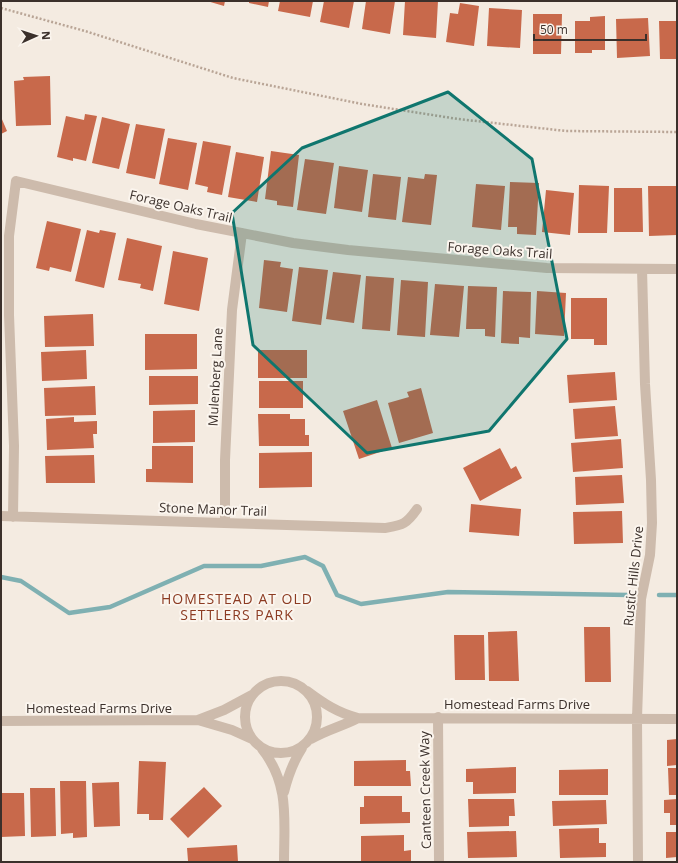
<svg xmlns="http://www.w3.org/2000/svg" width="678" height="863" viewBox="0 0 678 863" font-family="'Open Sans',sans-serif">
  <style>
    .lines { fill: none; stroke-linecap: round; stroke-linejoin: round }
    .stream { stroke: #7fb0b2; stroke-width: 4.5 }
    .building { fill: #c8694b }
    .path { stroke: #b9a596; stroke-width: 2.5; stroke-dasharray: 2 2; stroke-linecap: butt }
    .minor { stroke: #cdbbac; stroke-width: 10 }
    .marked { fill: #0f766e; fill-opacity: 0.2; stroke: #0f766e; stroke-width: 3; stroke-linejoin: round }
    .labels { text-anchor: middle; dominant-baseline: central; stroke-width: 4; stroke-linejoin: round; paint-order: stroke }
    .street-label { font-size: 13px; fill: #3b302b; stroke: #fbf5ee }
    .neighbourhood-label { font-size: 14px; letter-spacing: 1px; fill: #8c3b22; stroke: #fbf5ee }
  </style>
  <rect width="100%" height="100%" fill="#f4ebe1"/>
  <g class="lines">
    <path class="stream" d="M1,577L21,581L69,613L110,607L204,566H261L305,557L323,566L337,595L361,604L448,592L629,595
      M659,595H677"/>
  </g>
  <path class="building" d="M207,1H225L224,6Z
    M249,1H269L268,7L249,3Z
    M280,1H313L310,17L278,11Z
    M324,1H354L349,28L320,22Z
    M366,1H395L390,34L362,29Z
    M405,1H438L436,38L403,35Z
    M460,3L479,6L474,46L446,42L450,13L458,14Z
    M489,8L522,10L520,48L487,46Z
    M533,14H562L561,54H533Z
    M605,16V50H592V53H575V21H590V17Z
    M648,18L650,56L617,58L616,19Z
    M659,21H677V59H660Z
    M50,76L51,125L16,126L14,81L24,80L23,77Z
    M85,114L97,116L86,161L73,158V161L57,157L66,116L84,120Z
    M1,117L7,131L1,134Z
    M102,117L130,124L119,169L92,163Z
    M136,124L165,129L155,179L126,173Z
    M168,138L197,143L188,190L159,184Z
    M203,141L231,146L222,195L207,192L208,187L195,184Z
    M271,151L299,155L293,207L277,205V201L265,199Z
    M236,152L264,157L257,202L228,197Z
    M305,159L334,163L326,214L297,210Z
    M339,166L368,170L362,212L334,208Z
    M373,174L401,177L396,220L368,217Z
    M425,174L437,175L431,225L402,222L408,177L424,179Z
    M510,182L539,183L536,235L517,234V227H508Z
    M476,184L505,186L501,230L472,227Z
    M579,185L609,186L607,233H578Z
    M648,186H677V235L649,236Z
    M614,188H642L643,232H614Z
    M546,190L574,193L570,235L542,232Z
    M47,221L81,229L71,272L50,267L49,271L36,268Z
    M87,230L99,233L100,230L116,233L104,288L75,281Z
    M127,238L162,246L153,291L140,288L141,284L118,280Z
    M173,251L208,258L199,311L164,304Z
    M264,260L281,262L280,267L293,269L287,312L259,308Z
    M299,267L328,270L321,325L292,321Z
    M333,272L361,275L354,323L326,319Z
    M366,276L394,278L390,331L362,329Z
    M401,280L428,282L425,337L397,335Z
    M435,284L464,286L459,337L430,335Z
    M468,286L497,287L495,337L485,336V329H466Z
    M503,291L531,292L530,338L519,337V344L501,343Z
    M537,291L566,293L564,336L535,334Z
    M571,298H607V345H594V339H571Z
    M93,314L94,346L45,347L44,316Z
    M145,334H197V369L145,370Z
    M86,350L87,379L42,381L41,352Z
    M258,350H307V378H258Z
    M615,372L617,400L569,403L567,375Z
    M149,376H198V404L149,405Z
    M259,381H303V408H259Z
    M95,386L96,415L45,416L44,388Z
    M421,388L433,433L399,443L388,403L409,397L407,392Z
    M377,400L392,448L359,459L343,411Z
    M615,406L618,436L575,439L573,409Z
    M195,410V442L153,443V411Z
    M258,414H290V419H305V435H309V446H259Z
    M74,417V422L97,421V434H93L94,448L47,450L46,419Z
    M621,439L623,468L573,472L571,443Z
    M152,446H193V483L146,482V469H152Z
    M500,448L511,469L516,466L522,478L480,501L463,468Z
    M312,452V487L259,488V453Z
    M94,455L95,483H46L45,456Z
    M622,475L624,503L576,505L575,477Z
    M471,504L521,509L519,536L469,532Z
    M622,511L623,543L574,544L573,512Z
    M584,627H610L611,682H585Z
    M517,631L519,681H489L488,632Z
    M454,635H484L485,680H455Z
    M677,739V765L667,766V740Z
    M406,760V771H410L411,786H354V761Z
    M139,761L166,762L163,820H149V814H137Z
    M516,767V793L473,794V782H466V769Z
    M668,768H677V795H669Z
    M608,769V795H559V770Z
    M60,781H86L87,837L73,838V833L61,834Z
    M119,782L120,826L94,827L92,783Z
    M204,787L222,806L188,838L170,819Z
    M30,788H55L56,836L31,837Z
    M1,793H24L25,836L1,837Z
    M364,796H402V812H410V823L360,824V807H364Z
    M468,799H514L515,816H509V826L469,827Z
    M677,799V825H670V813H664V800Z
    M606,800L607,824L553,826L552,801Z
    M599,828V843H606V857L560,858L559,829Z
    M516,831L517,857L468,858L467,832Z
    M666,832H677V857L666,858Z
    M404,835V851L411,850V861L361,862V836Z
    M237,845L238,862L188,861L187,848Z"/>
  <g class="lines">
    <path class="path" d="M1,8L85,31L233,78L362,104L458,119L566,131L677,132"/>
    <path class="minor" d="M1,516L385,528C402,525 406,525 417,509
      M13,517L14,446L9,315V236L16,181L196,224L293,243L348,250L547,268L677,269
      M225,523V460L232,310L242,233
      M245 717a36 36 0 1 1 72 0a36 36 0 1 1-72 0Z
      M307,691C323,703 338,713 358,718L677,719
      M438,717L439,862
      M198,720L224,710L252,695
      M1,721L198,720L232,730L252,739
      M311,739C326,730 343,726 358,718
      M262,749C290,784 284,820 284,862
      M284,792C288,776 293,762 302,748
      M638,862L637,718L641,599L650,555L652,523L651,480L645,384L642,269"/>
  </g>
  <path class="marked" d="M448,92L532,159L567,339L489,431L367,453L253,345L232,213L302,148Z"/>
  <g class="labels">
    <g class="street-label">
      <text transform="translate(181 206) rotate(13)">Forage Oaks Trail</text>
      <text transform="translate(500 250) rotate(4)">Forage Oaks Trail</text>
      <text transform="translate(215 377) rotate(-87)">Mulenberg Lane</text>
      <text transform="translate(213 509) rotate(2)">Stone Manor Trail</text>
      <text transform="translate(633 576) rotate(-84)">Rustic Hills Drive</text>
      <text x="517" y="704">Homestead Farms Drive</text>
      <text x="99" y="708">Homestead Farms Drive</text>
      <text transform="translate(425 790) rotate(-91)">Canteen Creek Way</text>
    </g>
    <g class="neighbourhood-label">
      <text x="237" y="598">HOMESTEAD AT OLD<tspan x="237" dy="16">SETTLERS PARK</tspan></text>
    </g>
  </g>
  <rect width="678" height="863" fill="none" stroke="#3b302b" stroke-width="4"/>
  <g transform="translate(36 36) rotate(87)" stroke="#fbf5ee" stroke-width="3" paint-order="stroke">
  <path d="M0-3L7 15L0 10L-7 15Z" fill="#3b302b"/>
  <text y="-6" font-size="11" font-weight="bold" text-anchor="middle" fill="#3b302b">N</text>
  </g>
  <path d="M534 34v6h112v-6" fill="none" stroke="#3b302b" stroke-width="2"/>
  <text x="540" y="34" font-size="12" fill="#3b302b" stroke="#fbf5ee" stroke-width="3" paint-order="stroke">50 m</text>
</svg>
